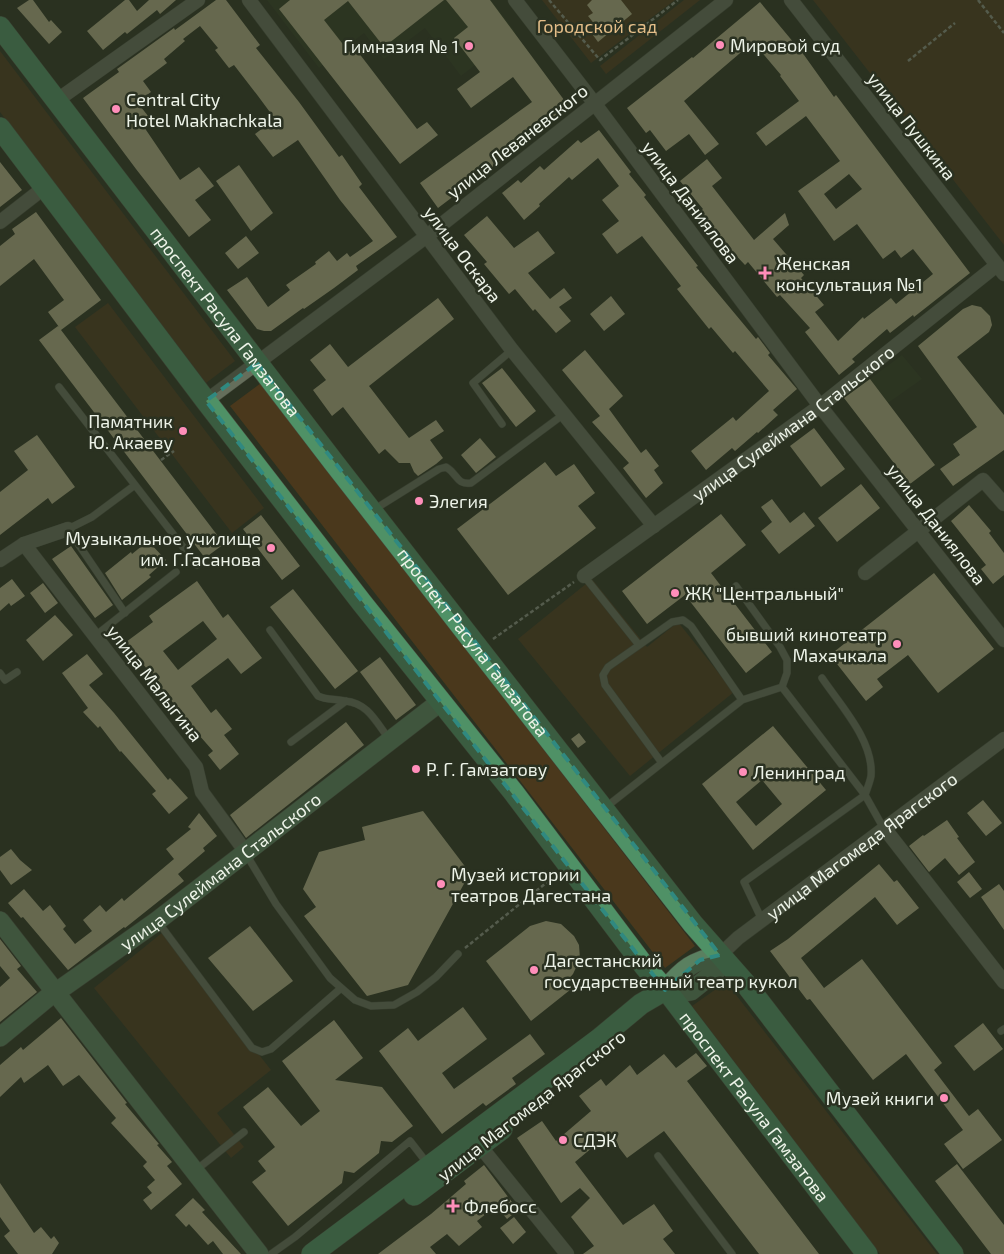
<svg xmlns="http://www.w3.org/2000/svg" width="1004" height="1254" viewBox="0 0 1004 1254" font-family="'Exo 2',sans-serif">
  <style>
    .built { fill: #303a23 }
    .green { fill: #4a381c }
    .building { fill: #afab85; fill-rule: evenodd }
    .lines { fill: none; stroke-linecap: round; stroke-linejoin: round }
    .service-casing { stroke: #474d3f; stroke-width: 8 }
    .minor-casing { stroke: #474d3f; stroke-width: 15 }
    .secondary-casing { stroke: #474d3f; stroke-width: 20 }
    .primary-casing { stroke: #474d3f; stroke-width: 22 }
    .path { stroke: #888f81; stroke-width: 2.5; stroke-dasharray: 4 2.5; stroke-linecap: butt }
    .service { stroke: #656e5b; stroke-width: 7 }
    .minor { stroke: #656e5b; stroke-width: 14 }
    .secondary { stroke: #5a8060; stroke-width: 19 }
    .primary { stroke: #4f9166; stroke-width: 21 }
    .marked { fill: none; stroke: #308980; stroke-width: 4; stroke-dasharray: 10 6; stroke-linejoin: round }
    .poi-dot { fill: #ff8eba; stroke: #2a3121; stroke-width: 2 }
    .labels { text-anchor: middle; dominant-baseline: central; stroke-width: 5; stroke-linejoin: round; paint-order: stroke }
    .park-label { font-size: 18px; fill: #e4be89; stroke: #2a3121 }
    .poi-label { font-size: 18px; fill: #edf3e8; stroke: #2a3121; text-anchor: start }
    .street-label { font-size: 18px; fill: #edf3e8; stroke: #2a3121 }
  </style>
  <rect width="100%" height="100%" fill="#2a3121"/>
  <path class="built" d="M267,0H491L516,33L461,76L425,28L384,59L364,33L319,68Z
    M902,355L922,379L888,403L870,379Z"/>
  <path class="green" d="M542,0H675L591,63Z
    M684,0H700L606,74L600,66Z
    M813,0H1004V245Z
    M0,51L235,361L206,383L0,112Z
    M108,303L264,508L232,533L75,327Z
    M261,383L695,946L665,968L230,406Z
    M592,579L647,647L678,622L734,692L630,776L518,639Z
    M163,932L271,1070L217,1113L244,1147L231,1158L94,988Z
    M726,982L937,1254H880L692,1006Z"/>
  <path class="building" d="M29,0H33L49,22L51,20L62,32L49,44L17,8Z
    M125,0H129L137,11L149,0H176L160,14L157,10L127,34L125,32L103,50L87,31Z
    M216,0H226L260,45L256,48L299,102L339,157L342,155L362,184L359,187L397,237L356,266L358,270L334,288L304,309L303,308L271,331H264L257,329L227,290L247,277L268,307L290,290L286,285L316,264L315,262L329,251L337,261L347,253L350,257L373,241L340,200L298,140L273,157L255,134L275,119L258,96L234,65L229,68L215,50L218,48L200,26L183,39L185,41L164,59L167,63L143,81L151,92L137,102L152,121L144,127L180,180L199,167L214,186L195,200L211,220L189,237L136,169L83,98L119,72L117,69L174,28L175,30Z
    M290,0H444L384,47L348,1L324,20L349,52L355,48L417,129L427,122L438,135L400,164L279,9Z
    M446,0H490L570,108L438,208L420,183L532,102L513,77L471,108L457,89L480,72L454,38L468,27Z
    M592,0H621L632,14L598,42L590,31L596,26L588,16L593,13L587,5Z
    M760,2L804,55L834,97L836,95L970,273L914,317L913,315L890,333L887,329L852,359L855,362L839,375L805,332L810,328L780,295L777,297L748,262L745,265L727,246L701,211L703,209L680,181L707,159L722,178L712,186L754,240L785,213L789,225L773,239L804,275L801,278L824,305L815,312L838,341L863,317L864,319L891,298L896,304L933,274L913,249L901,258L895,250L883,259L857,224L834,241L798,191L840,161L806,116L766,146L756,133L799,101L780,76L781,75L753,42L684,101L719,144L705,155L689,134L666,151L650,130L646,133L627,108L692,57L693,58ZM849,174L862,189L836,209L824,194Z
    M599,130L631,172L629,174L646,195L644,197L698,266L696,267L756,339L758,337L770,353L768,355L797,389L773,410L778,415L758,433L757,432L735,451L732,448L706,470L691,451L733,417L736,421L769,391L735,351L733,353L711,327L709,329L677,289L681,286L642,236L617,254L602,234L619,221L602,200L619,186L598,158L572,180L569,177L539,204L540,206L524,220L502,193L518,180L521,183L540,166L544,170L578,140L581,143Z
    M0,162L22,190L0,207Z
    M239,165L273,213L251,231L216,181Z
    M36,212L101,300L61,330L224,544L205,558L39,340L58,326L59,327L48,312L64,300L34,259L0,286V246L15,234L12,229Z
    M487,216L514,248L538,231L555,253L528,273L550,299L564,288L572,298L559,307L571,321L556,333L535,309L533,311L515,289L509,294L484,264L487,262L464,235Z
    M246,236L259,253L238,269L225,253Z
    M611,296L625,314L604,331L590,314Z
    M438,298L454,319L369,386L409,438L436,420L444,431L430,440L443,458L436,464L418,476L414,472L410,463H399L385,449L379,454L343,407L332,416L313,390L326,380L310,360L330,344L348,367Z
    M972,305L981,307L990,316L992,325L989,332L957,357L1004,415V450L953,486L940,469L960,455L953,444L977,427L918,346L963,309Z
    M585,350L623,396L609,409L641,453L646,449L659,466L654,470L663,483L646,498L623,468L629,463L592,422L600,416L562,370Z
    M502,368L536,411L516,427L482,383Z
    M870,379L935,465L910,484L844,398Z
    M814,428L845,469L821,487L790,446Z
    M37,435L75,487L52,504L48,498L0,535V492L28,470L14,451Z
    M480,438L496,457L476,473L461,455Z
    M545,462L556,476L574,464L595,493L578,506L596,528L508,595L457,529Z
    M861,484L880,508L837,542L818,518Z
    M772,499L790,523L804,512L815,526L779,554L761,531L772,522L761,507Z
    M969,505L991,531L989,533L1004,553V575L993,584L981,569L986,565L951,521Z
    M721,514L746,545L711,573L772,652L746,673L685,595L647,624L622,591Z
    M261,515L300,566L282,580L243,529Z
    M148,541L166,560L149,575L151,577L122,600L105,573L131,552L132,554Z
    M71,546L113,605L95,618L52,559Z
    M934,573L994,649L938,693L908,655L877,679L883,687L866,701L830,655Z
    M12,579L25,596L11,606L9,603L0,611V588Z
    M197,581L223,618L228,614L262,658L241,674L228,658L191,686L211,713L216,709L232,729L224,735L239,754L220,770L208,755L213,751L191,726L126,642L153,622L149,616ZM203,621L217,639L178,670L163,651Z
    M43,583L58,603L45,613L30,593Z
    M293,589L358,671L335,689L270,607Z
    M55,615L73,635L43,661L26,640Z
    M87,654L103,674L89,685L114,713L168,780L170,778L188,798L169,814L152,794L156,791L121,751L120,752L100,726L98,728L83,712L88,708L62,673Z
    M380,657L416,705L396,720L360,672Z
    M346,722L364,745L246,838L230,815Z
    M773,726L826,790L753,850L702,784ZM762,780L782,804L756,826L736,802Z
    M579,733L586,742L578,748L571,739Z
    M983,800L1002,823L986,836L967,813Z
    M423,811L470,873L408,985L367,996L304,916L316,907L303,889L319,852L365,840L362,827Z
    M199,813L217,836L203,848L205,851L178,874L184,881L125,928L124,927L68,970L23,917L21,918L8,903L24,889L43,911L50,905L66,926L63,929L75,944L92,931L83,920L100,905L106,912L122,898L124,901L174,859L166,849L191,829L188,827Z
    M947,820L959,837L957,838L975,862L959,875L945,858L929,872L909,846L923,835L924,836Z
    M11,849L20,860L32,870L11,885L0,870V857Z
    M879,864L894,882L897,880L919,908L897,925L875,897L801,958L824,988L862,959L942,1063L934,1070L969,1116L978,1109L1002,1140L963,1169L944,1144L963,1130L906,1054L873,1080L810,999L807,1000L770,951L788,939Z
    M969,872L982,889L970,898L957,882Z
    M999,884L1004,891V930L981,897Z
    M546,921L561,924L574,936L579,945L580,959L573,974L565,983L570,990L531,1021L486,961L530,926Z
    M250,926L293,981L253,1011L208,958Z
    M0,939L21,966L17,969L37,992L0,1022V987L10,978L0,966Z
    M463,1007L487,1039L442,1073L454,1089L530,1034L545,1054L512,1078L516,1084L486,1106L483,1103L442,1134L379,1051L408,1028L418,1041Z
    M61,1018L127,1103L125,1104L153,1137L159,1144L157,1145L172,1162L167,1166L182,1184L151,1210L143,1200L152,1193L147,1187L155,1180L143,1166L147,1162L111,1123L116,1118L79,1075L63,1086L48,1065L24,1083L21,1077L0,1097V1065L21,1047L23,1050Z
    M334,1020L363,1058L335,1080L382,1087L413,1126L392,1142L381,1141L379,1153L354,1173L344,1171L342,1183L288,1226L252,1182L266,1171L258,1161L275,1147L243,1107L268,1087L301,1126L320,1111L282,1061Z
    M983,1023L1003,1049L974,1071L954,1046Z
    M696,1053L707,1066L687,1081L819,1254H759L664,1131L627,1158L607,1132L591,1145L593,1147L575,1162L623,1225L654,1204L673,1231L663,1239L675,1254H583L594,1246L571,1217L590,1198L580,1188L561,1203L517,1138L542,1121L556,1141L591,1111L579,1096L601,1079L606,1086L630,1065L637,1075L664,1054L676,1068Z
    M957,1164L1004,1225V1254H991L935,1181Z
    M484,1165L518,1210L507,1219L496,1206L477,1221L482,1227L459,1246L447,1234L430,1247L436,1254H378L431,1214L466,1184L464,1181Z
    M0,1183L34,1233L41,1227L51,1239L54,1236L59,1243L52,1254H18L4,1236L10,1231L0,1217Z
    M193,1198L205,1210L202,1212L241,1254H223L213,1241L208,1245L189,1224L186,1227L175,1215Z
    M514,1217L526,1232L513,1244L500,1228Z"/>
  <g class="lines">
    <defs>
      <path id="service" d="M59,387L135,485L92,517L68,529L125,613
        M502,424L473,383L512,350
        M135,485L197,565
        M375,509L439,469L446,467C458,474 456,485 471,483L564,414
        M584,576L639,645
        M736,586L780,647L787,660V673L782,687
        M270,630L318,696C326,700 336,699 345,701C368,703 376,722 389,739
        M95,636L176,572
        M0,673L5,680L17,672
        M822,678C841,706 874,741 871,776C870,782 867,789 865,795
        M291,742L346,701
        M662,763L605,685L603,675L608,667L672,622L683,620L691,626L742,700L782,687L865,795
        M606,807L742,700
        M246,854L276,904L330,978L355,1000L371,1006L394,1005L417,992L436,977L458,954
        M762,920L744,882L865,795L884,829
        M158,922L252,1048L262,1052L271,1049L340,989
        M1001,1031L1004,1029
        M658,1156L732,1254
        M196,1170L244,1132
        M271,1254L295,1237L410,1141L427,1163"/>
      <g id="minor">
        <path d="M249,0L512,350L654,526"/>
        <path d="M515,0L595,104L820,406L1004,640"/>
        <path d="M791,0L1004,274"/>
        <path d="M56,101L198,0"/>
        <path d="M0,222L45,187"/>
        <path d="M206,401L427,236L726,0"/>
        <path d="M24,544L196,767L202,792L245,851"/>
        <path d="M0,560L24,544L68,529"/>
        <path d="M865,573L983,480L1004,504"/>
        <path id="s1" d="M584,576L820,406L997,265"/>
        <path d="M885,829L1004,982"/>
        <path id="s2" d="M720,955L738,938L1004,739"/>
        <path d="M476,1141L567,1254"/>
      </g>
      <g id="secondary">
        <path d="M0,921L259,1254"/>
        <path d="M665,990C683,968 693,961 720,955"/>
        <path d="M670,995L691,991L716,971L720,955"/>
        <path id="s3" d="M0,1037L52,994L55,993L157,921L440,702"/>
      </g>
      <g id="primary">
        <path id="s4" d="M0,27L335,464L693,924L745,983L953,1254"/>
        <path id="s5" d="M0,128L206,401L362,603L514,793L645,967L670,995L867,1254"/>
        <path d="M414,1195L502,1129"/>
        <path d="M312,1254L599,1039L641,1004L665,990"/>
      </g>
    </defs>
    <use href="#service" class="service-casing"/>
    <use href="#minor" class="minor-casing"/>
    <use href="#secondary" class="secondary-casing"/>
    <use href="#primary" class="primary-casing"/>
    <path class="path" d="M549,0L600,60L678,0
      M978,0L1004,33
      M908,61L955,23
      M161,460L174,451
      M493,639L574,582
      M465,948L556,875"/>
    <use href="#service" class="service"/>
    <use href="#minor" class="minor"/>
    <use href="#secondary" class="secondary"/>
    <use href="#primary" class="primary"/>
  </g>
  <path d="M0 0H1004V1254H0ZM257,363L720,955L700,960L665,990L206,401Z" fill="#2a3121" fill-opacity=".55" fill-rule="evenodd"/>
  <path class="marked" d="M257,363L720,955L700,960L665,990L206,401Z"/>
  <g class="poi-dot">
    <circle cx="720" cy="45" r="5"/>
    <circle cx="469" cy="46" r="5"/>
    <circle cx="116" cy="109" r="5"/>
    <path d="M762.5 265.5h5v5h5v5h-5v5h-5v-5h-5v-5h5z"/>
    <circle cx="183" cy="431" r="5"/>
    <circle cx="419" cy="501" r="5"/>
    <circle cx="271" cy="548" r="5"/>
    <circle cx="675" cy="593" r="5"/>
    <circle cx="897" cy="644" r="5"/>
    <circle cx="416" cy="769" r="5"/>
    <circle cx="743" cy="772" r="5"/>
    <circle cx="441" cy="884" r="5"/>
    <circle cx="534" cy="970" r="5"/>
    <circle cx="944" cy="1098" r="5"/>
    <circle cx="563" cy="1140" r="5"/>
    <path d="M450.5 1198.5h5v5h5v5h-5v5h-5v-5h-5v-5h5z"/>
  </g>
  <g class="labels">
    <g class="park-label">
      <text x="597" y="26">Городской сад</text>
    </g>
    <g class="poi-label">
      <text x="730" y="45">Мировой суд</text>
      <text x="459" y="46" text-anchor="end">Гимназия № 1</text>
      <text x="126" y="99">Central City<tspan x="126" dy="21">Hotel Makhachkala</tspan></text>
      <text x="776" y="263">Женская<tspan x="776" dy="21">консультация №1</tspan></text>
      <text x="173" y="421" text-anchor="end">Памятник<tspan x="173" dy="21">Ю. Акаеву</tspan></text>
      <text x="429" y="501">Элегия</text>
      <text x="261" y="538" text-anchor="end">Музыкальное училище<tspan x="261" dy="21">им. Г.Гасанова</tspan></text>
      <text x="685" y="593">ЖК "Центральный"</text>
      <text x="887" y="634" text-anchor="end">бывший кинотеатр<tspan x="887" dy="21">Махачкала</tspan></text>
      <text x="426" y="769">Р. Г. Гамзатову</text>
      <text x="753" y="772">Ленинград</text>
      <text x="451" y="874">Музей истории<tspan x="451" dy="21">театров Дагестана</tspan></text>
      <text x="544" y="960">Дагестанский<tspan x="544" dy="21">государственный театр кукол</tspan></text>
      <text x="934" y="1098" text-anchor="end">Музей книги</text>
      <text x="573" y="1140">СДЭК</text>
      <text x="464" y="1206">Флебосс</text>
    </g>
    <g class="street-label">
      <text transform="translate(912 126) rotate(52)">улица Пушкина</text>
      <text transform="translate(517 141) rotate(-38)">улица Леваневского</text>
      <text transform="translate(691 202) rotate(53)">улица Даниялова</text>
      <text transform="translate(463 254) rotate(53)">улица Оскара</text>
      <text stroke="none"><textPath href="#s4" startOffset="371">проспект Расула Гамзатова</textPath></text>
      <text stroke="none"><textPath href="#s1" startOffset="259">улица Сулеймана Стальского</textPath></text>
      <text transform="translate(937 524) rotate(52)">улица Даниялова</text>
      <text stroke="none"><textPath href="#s4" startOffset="776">проспект Расула Гамзатова</textPath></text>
      <text transform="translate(155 683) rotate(52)">улица Малыгина</text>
      <text stroke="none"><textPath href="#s2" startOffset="179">улица Магомеда Ярагского</textPath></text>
      <text stroke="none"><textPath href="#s3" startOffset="276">улица Сулеймана Стальского</textPath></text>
      <text transform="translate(531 1105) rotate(-38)">улица Магомеда Ярагского</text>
      <text stroke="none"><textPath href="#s5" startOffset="1236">проспект Расула Гамзатова</textPath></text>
    </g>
  </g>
</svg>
